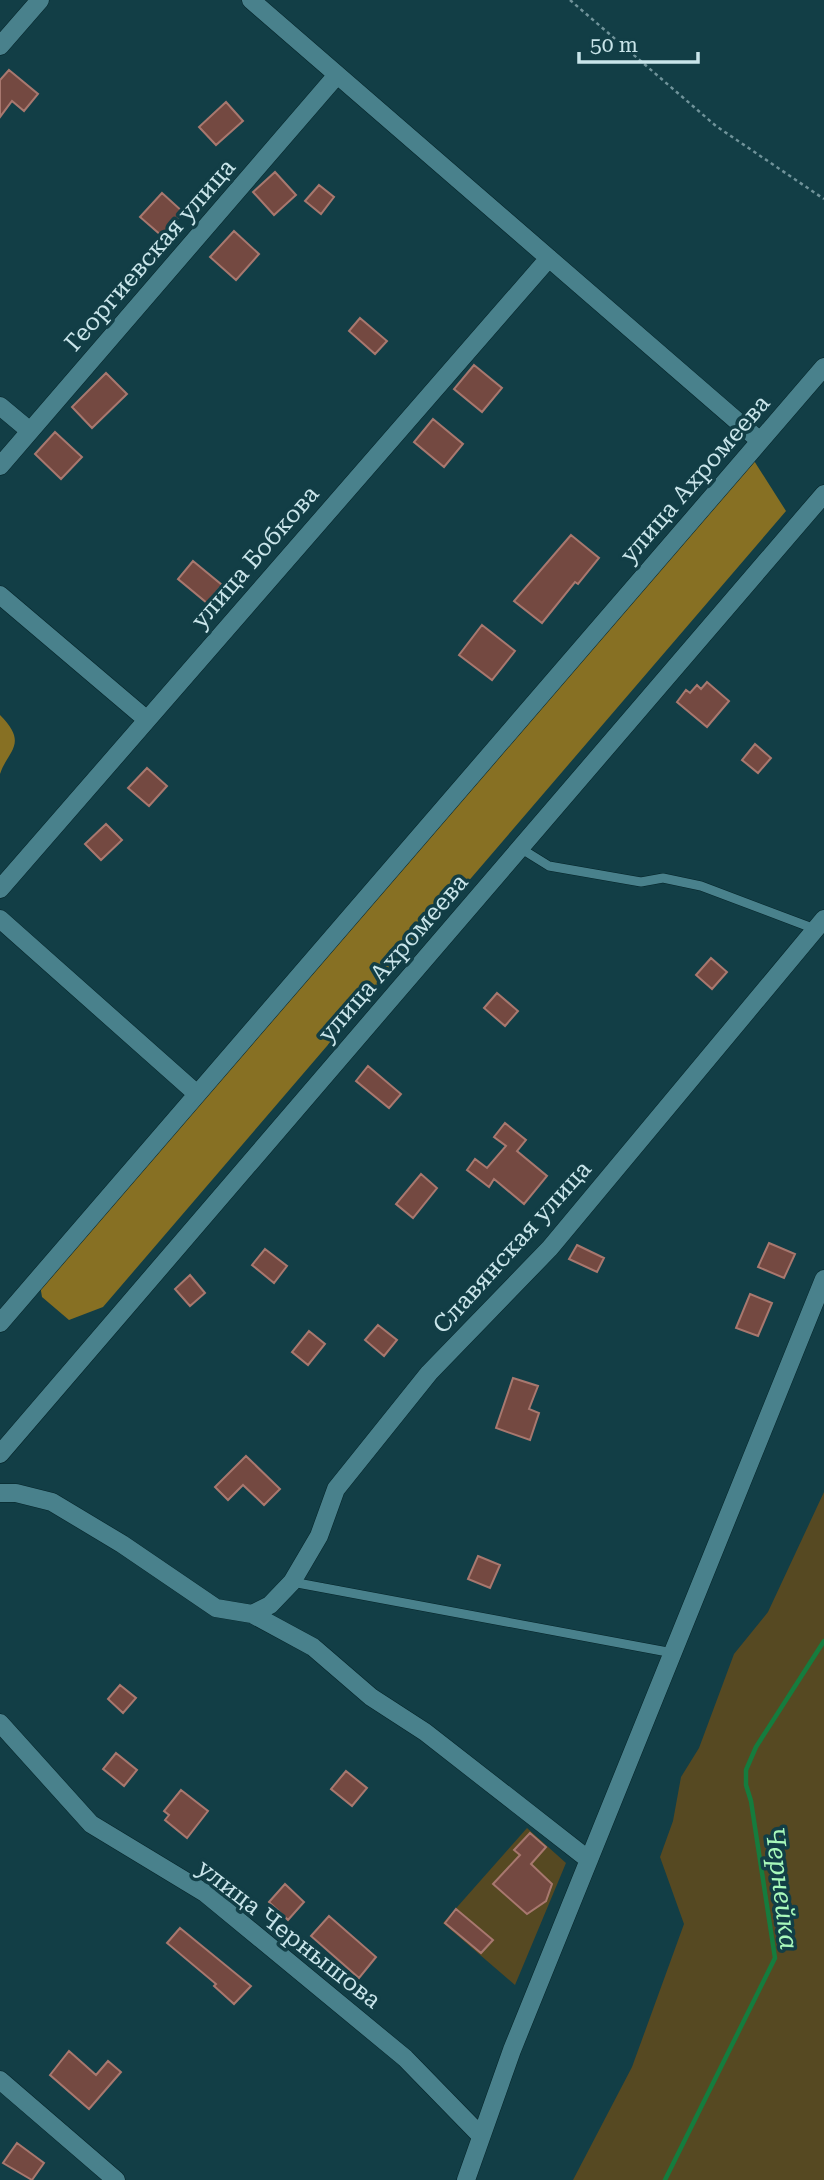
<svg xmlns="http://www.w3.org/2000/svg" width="824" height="2180" viewBox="0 0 824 2180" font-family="'Roboto Serif',serif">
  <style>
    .green { fill: #564922 }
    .forest { fill: #877023 }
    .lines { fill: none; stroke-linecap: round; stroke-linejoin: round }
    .stream { stroke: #157c3e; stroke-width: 4.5 }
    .building { fill: #744941; stroke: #a8786f; stroke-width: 2 }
    .service-casing { stroke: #052429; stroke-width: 10 }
    .minor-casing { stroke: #052429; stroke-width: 19 }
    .path { stroke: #70939a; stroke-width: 2.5; stroke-dasharray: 3.5 3.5; stroke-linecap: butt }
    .service { stroke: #49818c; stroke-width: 9 }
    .minor { stroke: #49818c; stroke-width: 18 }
    .labels { text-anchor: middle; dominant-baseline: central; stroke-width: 7; stroke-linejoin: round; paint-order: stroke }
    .street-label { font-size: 24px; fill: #c9e5ea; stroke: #123e46 }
    .water-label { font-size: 26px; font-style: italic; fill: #a8f9bb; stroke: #123e46 }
  </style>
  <rect width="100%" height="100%" fill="#123e46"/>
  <path class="green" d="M824,1492V2180H573L632,2067L684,1924L660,1857L673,1821L681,1777L699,1748L734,1654L768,1612Z
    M527,1828L566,1863L515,1985L443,1923Z"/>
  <path class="forest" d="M751,456L786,511L103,1307L69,1320L42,1297L38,1273Z
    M0,715C29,744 8,750 0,774Z"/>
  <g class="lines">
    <path class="stream" d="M665,2180L775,1958L751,1801L746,1785V1770L756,1747L824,1641"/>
  </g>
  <path class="building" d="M9,70L38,94L24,111L12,101L0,117V80Z
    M226,102L243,121L216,145L199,127Z
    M275,172L296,195L274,215L253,192Z
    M319,185L334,197L321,214L305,201Z
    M162,193L183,212L162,236L140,217Z
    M234,231L259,254L236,280L210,257Z
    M360,318L387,341L375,354L349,331Z
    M474,365L502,388L482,412L454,389Z
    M106,373L127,394L92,428L72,407Z
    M433,419L463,444L444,467L414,442Z
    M55,432L82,457L61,479L35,454Z
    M571,535L599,558L578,584L575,582L542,623L514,601Z
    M193,561L222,585L207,603L178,579Z
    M482,625L515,651L492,680L459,655Z
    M707,682L729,701L707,727L677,702L686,690L690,693L697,685L701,689Z
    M755,744L771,758L758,773L742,760Z
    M147,768L167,786L149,806L128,788Z
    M106,824L122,840L101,860L85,844Z
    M711,958L727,972L712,989L696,975Z
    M497,993L518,1011L505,1026L484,1008Z
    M368,1066L401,1094L389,1108L356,1081Z
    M505,1123L526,1140L517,1151L547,1176L524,1204L494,1179L489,1187L467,1170L475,1159L487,1168L506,1146L494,1137Z
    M421,1174L437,1188L413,1218L396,1204Z
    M769,1243L795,1254L784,1278L758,1267Z
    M577,1245L604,1258L597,1272L569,1259Z
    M265,1249L287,1266L274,1283L252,1265Z
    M190,1275L205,1293L190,1306L175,1289Z
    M750,1294L772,1303L758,1336L736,1328Z
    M378,1325L397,1340L384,1356L365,1340Z
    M309,1331L325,1344L308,1365L292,1352Z
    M513,1378L538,1386L529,1409L539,1413L530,1440L496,1428Z
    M246,1456L280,1489L264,1505L243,1485L228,1500L215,1487Z
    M478,1556L500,1565L490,1588L468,1579Z
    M120,1685L136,1698L123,1713L108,1699Z
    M116,1753L137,1770L124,1786L103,1769Z
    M346,1771L367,1788L352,1806L331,1789Z
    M181,1790L208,1811L187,1838L165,1820L169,1815L164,1811Z
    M530,1833L546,1847L531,1864L552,1884L546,1901L527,1914L493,1884L520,1855L514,1850Z
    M285,1884L304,1902L288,1920L269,1902Z
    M456,1909L493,1940L481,1953L445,1923Z
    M329,1916L376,1957L359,1978L311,1936Z
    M180,1928L251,1986L234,2004L214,1986L216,1984L167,1943Z
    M69,2051L96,2075L108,2061L121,2072L89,2109L50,2075Z
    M17,2143L44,2163L32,2180L3,2163Z"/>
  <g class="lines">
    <defs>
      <path id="service" d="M520,848L549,866L641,882L663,878L701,886L815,929
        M292,1582L673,1653"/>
      <path id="minor" d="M251,0L760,441
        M0,46L40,0
        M0,406L30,431
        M0,466L337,75
        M0,595L146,719
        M0,889L549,258
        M0,919L197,1094
        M0,1323L824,367
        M0,1454L824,494
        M0,1493H16L52,1502L122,1544L216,1608L252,1614L313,1647L371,1697L425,1732L589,1860
        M252,1614L270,1605L292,1582L319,1536L336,1489L429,1373L550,1248L824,919
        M0,1723L91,1824L205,1893L405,2058L481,2136
        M0,2080L116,2180
        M466,2180L512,2050L824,1279"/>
    </defs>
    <use href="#service" class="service-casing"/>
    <use href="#minor" class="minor-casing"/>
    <path class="path" d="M570,0L716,126L824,199"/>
    <use href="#service" class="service"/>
    <use href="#minor" class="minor"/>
  </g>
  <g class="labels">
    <g class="street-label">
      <text transform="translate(150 255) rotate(-49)">Георгиевская улица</text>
      <text transform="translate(695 479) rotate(-49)">улица Ахромеева</text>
      <text transform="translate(255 557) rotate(-49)">улица Бобкова</text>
      <text transform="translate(393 958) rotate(-49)">улица Ахромеева</text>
      <text transform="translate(512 1247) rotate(-48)">Славянская улица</text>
      <text transform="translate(289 1934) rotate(38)">улица Чернышова</text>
    </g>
    <g class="water-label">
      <text transform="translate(782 1888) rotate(83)">Чернейка</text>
    </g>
  </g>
  <path d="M579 52v10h119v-10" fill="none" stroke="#c9e5ea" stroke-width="3.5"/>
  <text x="590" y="52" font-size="21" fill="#c9e5ea" stroke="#123e46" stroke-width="5" paint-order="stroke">50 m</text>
</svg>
